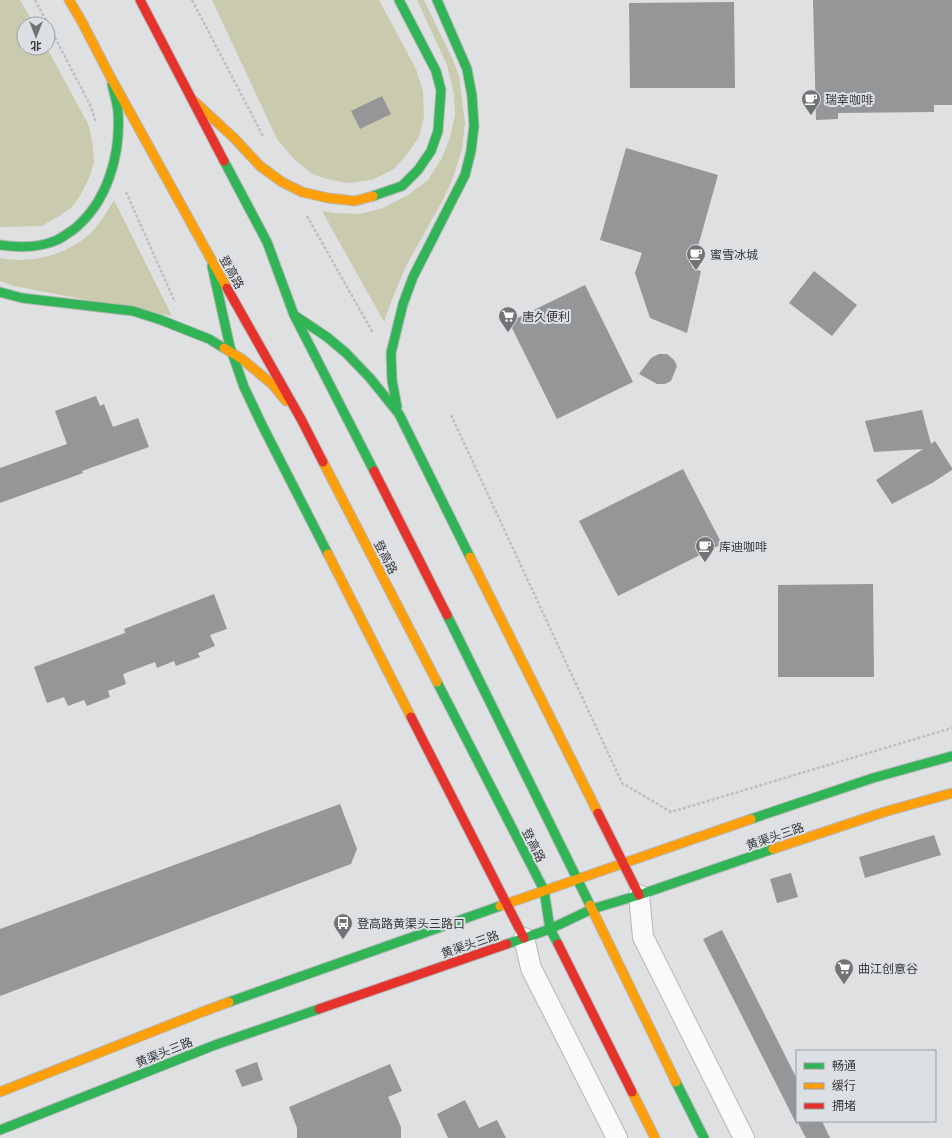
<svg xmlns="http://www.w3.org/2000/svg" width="952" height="1138" viewBox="0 0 952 1138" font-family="Lato,'Noto Sans SC',sans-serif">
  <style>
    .green { fill: #cacaae }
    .building { fill: #959698 }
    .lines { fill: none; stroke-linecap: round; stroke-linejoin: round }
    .street-casing { stroke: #b5b7b8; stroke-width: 22 }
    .fast-casing { stroke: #b5b7b8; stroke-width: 11 }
    .slow-casing { stroke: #b5b7b8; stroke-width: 11 }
    .jam-casing { stroke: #b5b7b8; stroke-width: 11 }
    .path { stroke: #bfbfc0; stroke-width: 2.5; stroke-dasharray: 3 2; stroke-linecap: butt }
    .street { stroke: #fafafb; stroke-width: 20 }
    .fast { stroke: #30b455; stroke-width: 9 }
    .slow { stroke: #ff9f0a; stroke-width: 9 }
    .jam { stroke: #e5322d; stroke-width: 9 }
    .labels { text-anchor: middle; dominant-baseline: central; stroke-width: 4; stroke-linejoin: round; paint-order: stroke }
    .poi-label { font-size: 12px; fill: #38393b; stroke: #dce0e4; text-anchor: start }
    .street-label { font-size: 12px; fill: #38393b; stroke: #dce0e4 }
  </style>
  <rect width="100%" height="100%" fill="#dee0e2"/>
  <path class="green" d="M0,0H20L34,24H24V48H47L89,126L93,146L94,163L89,178L80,196L71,208L59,216L42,226L0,227Z
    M212,0H379L416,69L423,91L424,117L419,137L408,153L394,169L372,180L348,183L331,180L312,174L294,159L277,139Z
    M417,0H424L453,60L459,76L465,123L462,149L454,175L444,198L406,266L391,302L384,322L322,211L334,213L360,214L383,208L408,195L428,180L442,158L450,137L455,115L454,94L447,65Z
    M114,200L172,316L14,286L0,281V258C29,264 63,256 86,237C98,228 106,213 114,200Z"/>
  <path class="building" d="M813,0H952V105H934V112L838,113V119L816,120Z
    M734,2L735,88H630L629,3Z
    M382,96L391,114L360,129L351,111Z
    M626,148L718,175L692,268L701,271L687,333L650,318L635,273L642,253L600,240Z
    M814,271L857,305L832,336L789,303Z
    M585,285L633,382L557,419L509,322Z
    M659,354H667L674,360L677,366L671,381L665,384H657L639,374L651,358Z
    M96,396L100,406L104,404L113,427L138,418L149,447L82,471L83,473L0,503V468L67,444L55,411Z
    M922,410L931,444L935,441L952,468V470L932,483L892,504L876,480L923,449L874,452L865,421Z
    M683,469L722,544L618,596L579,521Z
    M873,584L874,677H778V585Z
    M214,594L227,629L210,635L215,646L198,653L200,657L176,666L174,661L157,668L155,662L123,674L126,684L108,691L110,697L87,706L84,700L68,706L64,697L47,703L34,667L125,633L124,629Z
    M340,804L357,849L351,864L0,996V929Z
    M934,835L941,855L865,878L859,857Z
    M791,873L798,897L777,903L770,879Z
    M722,930L797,1079V1125L703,939Z
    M257,1062L263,1080L242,1087L235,1070Z
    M390,1064L402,1091L388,1097L401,1127V1138H297V1128L289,1107Z
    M465,1100L479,1128L497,1120L506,1138H448L437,1114Z
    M797,1121H822L830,1138H806Z"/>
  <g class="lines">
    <defs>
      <path id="street" d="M639,895L643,937L744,1138
        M524,938L531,968L617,1138"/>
      <path id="fast" d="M224,161L267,242L294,315L374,471
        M373,196L402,186L418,170L431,151L438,131L441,90L436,71L399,0
        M0,245C19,248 39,248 57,240C63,237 68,233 73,230C108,202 121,154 118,111C117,102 114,93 112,84
        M212,266L230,347L244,387L262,425L328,554
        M0,292L22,298L133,311L161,320L209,339L224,348
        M294,315L327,337L346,353L370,378L399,414L470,557
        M397,407L392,380L391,353L403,304L413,277L465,175L471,151L474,126L472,96L467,69L437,0
        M447,615L590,905
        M437,682L544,890L550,929L558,944
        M751,819L873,778L952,756
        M507,944L550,929L592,909L639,895L773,849
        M229,1002L500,906
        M676,1082L704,1138
        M0,1130L215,1045L319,1009"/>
      <path id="slow" d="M69,0L82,22L111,78L227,288
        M194,101L235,139L260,166L282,182L302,192L328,198L355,201L373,196
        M224,348L242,359L272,384L286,401
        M323,462L437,682
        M328,554L411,717
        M470,557L598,813
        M773,849L884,812L952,793
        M590,905L676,1082
        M500,906L751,819
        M0,1092L202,1012L229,1002
        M632,1092L655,1138"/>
      <path id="jam" d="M140,0L224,161
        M227,288L301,419L323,462
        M374,471L447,615
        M411,717L524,938
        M598,813L639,895
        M558,944L632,1092
        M319,1009L507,944"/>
    </defs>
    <use href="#street" class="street-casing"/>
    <use href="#fast" class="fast-casing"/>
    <use href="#slow" class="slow-casing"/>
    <use href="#jam" class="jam-casing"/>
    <path class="path" d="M35,0L48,24
      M192,0L263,136
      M48,24L91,107L96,123
      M126,192L175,302
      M307,216L373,333
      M451,415L622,783L671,812L952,728"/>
    <use href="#street" class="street"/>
    <use href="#fast" class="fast"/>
    <use href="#slow" class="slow"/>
    <use href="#jam" class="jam"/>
  </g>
  <defs>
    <symbol id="cafe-pin" viewBox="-11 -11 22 30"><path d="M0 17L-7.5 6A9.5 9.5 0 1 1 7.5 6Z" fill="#727375" stroke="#dce0e4"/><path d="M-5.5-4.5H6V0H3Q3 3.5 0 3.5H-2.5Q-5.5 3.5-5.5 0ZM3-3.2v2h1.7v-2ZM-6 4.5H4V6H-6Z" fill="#fff"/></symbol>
    <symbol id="supermarket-pin" viewBox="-11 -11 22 30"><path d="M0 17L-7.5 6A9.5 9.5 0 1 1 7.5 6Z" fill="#727375" stroke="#dce0e4"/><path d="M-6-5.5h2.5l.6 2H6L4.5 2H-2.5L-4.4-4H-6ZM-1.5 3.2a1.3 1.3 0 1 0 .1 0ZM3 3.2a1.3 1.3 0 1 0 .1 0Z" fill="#fff"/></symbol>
    <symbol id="bus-pin" viewBox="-11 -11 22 30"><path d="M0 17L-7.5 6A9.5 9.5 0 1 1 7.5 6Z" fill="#727375" stroke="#dce0e4"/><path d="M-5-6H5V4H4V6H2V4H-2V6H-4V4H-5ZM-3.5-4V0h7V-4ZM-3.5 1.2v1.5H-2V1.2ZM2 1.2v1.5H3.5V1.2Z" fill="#fff"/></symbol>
  </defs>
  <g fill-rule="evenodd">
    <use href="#cafe-pin" x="800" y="88" width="22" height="30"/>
    <use href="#cafe-pin" x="685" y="243" width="22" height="30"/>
    <use href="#supermarket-pin" x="497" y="305" width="22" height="30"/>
    <use href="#cafe-pin" x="694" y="535" width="22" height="30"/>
    <use href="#bus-pin" x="332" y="912" width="22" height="30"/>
    <use href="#supermarket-pin" x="833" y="957" width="22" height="30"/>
  </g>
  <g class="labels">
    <g class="poi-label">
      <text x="825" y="99">瑞幸咖啡</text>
      <text x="710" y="254">蜜雪冰城</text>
      <text x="522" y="316">唐久便利</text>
      <text x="719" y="546">库迪咖啡</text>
      <text x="357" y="923">登高路黄渠头三路口</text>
      <text x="858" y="968">曲江创意谷</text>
    </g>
    <g class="street-label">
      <text transform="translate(232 272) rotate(61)">登高路</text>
      <text transform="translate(386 557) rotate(63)">登高路</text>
      <text transform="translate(775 836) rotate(-19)">黄渠头三路</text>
      <text transform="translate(534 845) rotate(63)">登高路</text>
      <text transform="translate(470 944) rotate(-19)">黄渠头三路</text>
      <text transform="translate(164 1052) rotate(-22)">黄渠头三路</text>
    </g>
  </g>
  <rect x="796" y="1050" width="140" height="72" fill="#dce0e4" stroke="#9a9da0"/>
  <rect x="804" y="1063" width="20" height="6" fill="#30b455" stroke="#9a9da0"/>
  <text x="832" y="1070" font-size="12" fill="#38393b">畅通</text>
  <rect x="804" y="1083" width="20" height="6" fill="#ff9f0a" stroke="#9a9da0"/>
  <text x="832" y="1090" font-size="12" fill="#38393b">缓行</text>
  <rect x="804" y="1103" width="20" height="6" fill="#e5322d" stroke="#9a9da0"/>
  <text x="832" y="1110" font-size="12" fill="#38393b">拥堵</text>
  <g transform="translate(36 36) rotate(180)"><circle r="19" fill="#dce0e4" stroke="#9a9da0"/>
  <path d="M0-3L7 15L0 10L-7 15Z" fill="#727375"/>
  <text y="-6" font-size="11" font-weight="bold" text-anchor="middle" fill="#38393b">北</text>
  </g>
</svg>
